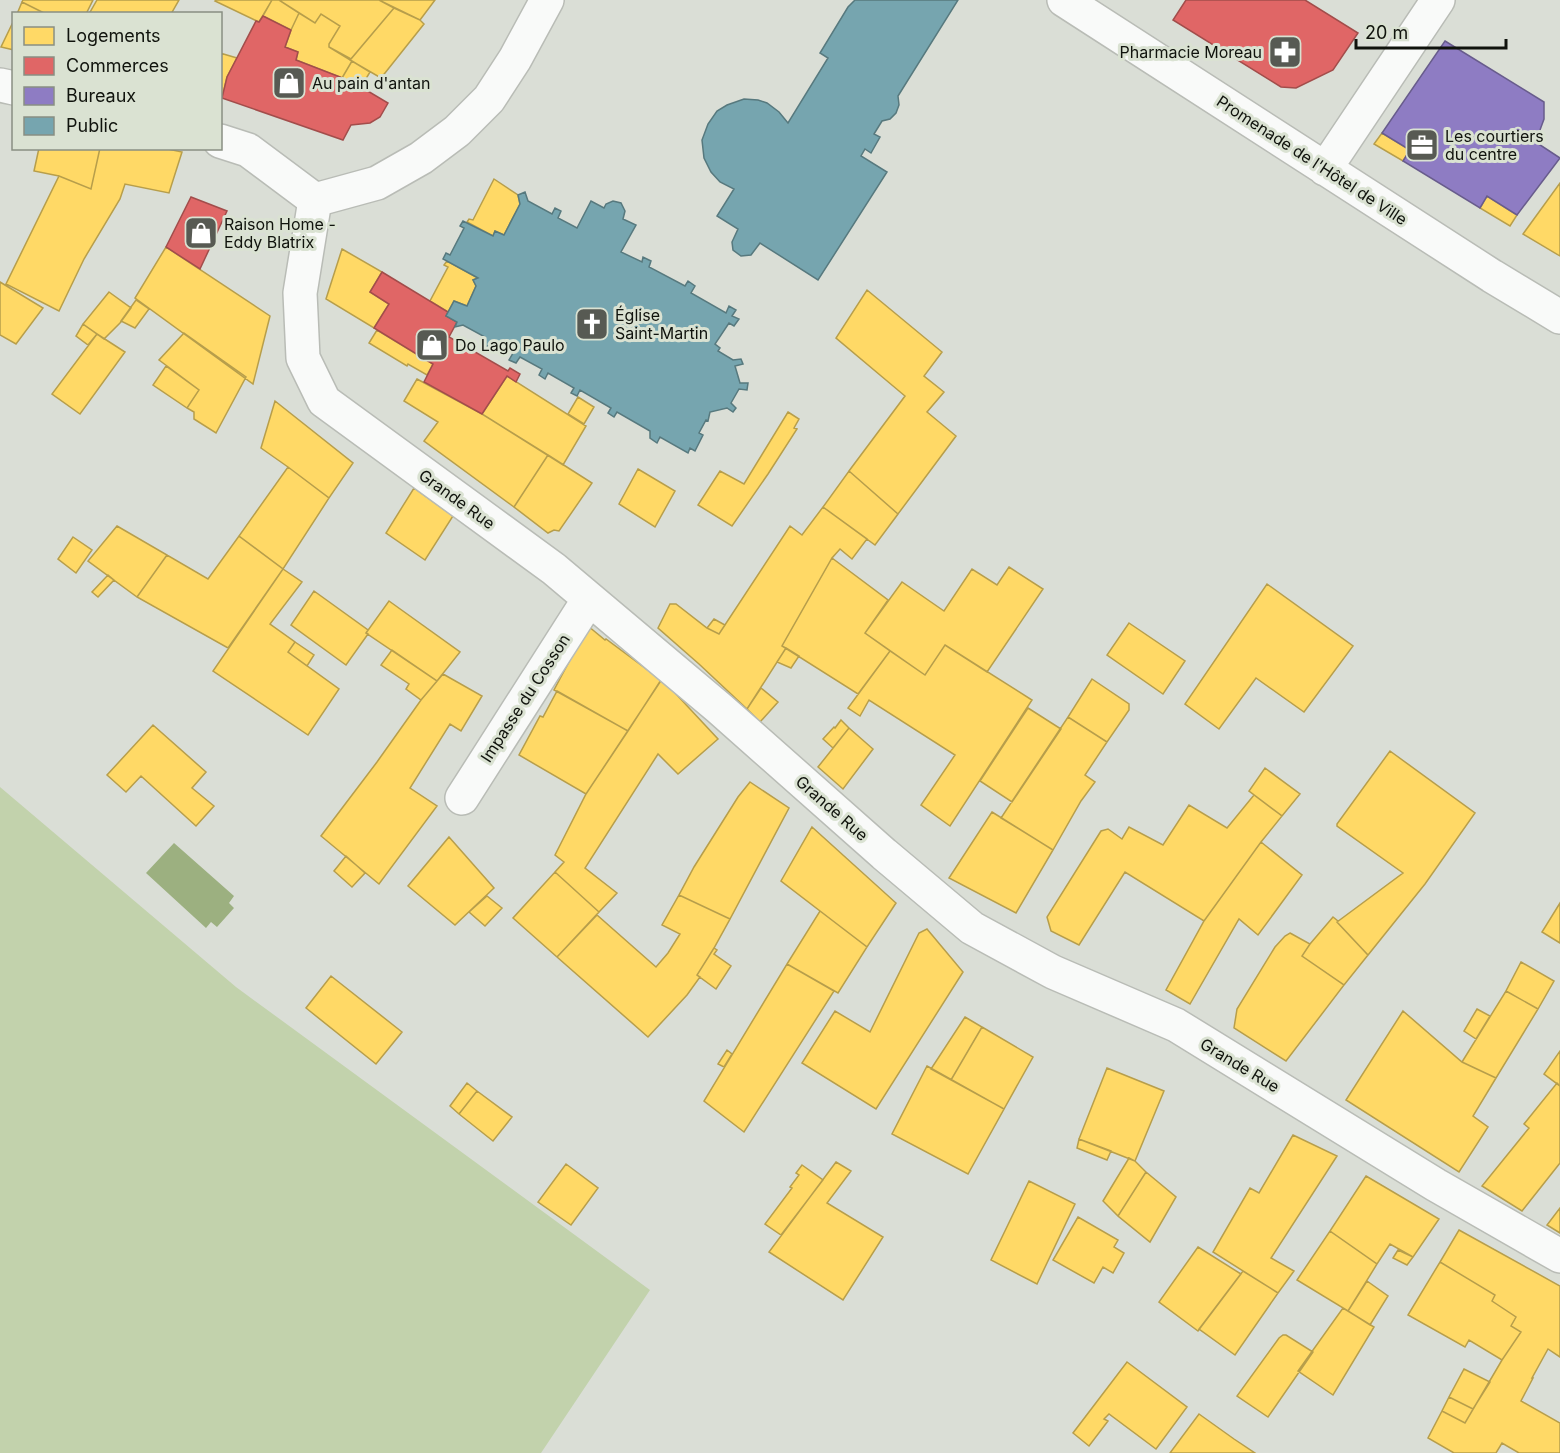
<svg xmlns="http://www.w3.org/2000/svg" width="1560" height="1453" viewBox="0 0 1560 1453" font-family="Inter,sans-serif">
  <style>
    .green { fill: #c2d2ac }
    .water { fill: #9cb080 }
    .homes { fill: #ffd966; stroke: #b79e4b; stroke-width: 1.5 }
    .shops { fill: #e06666; stroke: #a24d4b; stroke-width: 1.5 }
    .offices { fill: #8e7cc3; stroke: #685c8c; stroke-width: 1.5 }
    .public { fill: #76a5af; stroke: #57797e; stroke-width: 1.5 }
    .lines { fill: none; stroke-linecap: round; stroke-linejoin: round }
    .street-casing { stroke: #b9bcb6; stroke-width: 36 }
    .street { stroke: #f9faf9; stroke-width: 33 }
    .labels { text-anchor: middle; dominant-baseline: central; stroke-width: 6; stroke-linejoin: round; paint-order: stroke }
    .poi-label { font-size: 16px; fill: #10130d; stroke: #dae2d2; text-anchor: start }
    .street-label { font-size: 16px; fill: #10130d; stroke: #dae2d2 }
  </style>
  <rect width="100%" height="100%" fill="#daded6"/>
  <path class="green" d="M0,787L236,987L650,1290L541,1453H0Z"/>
  <path class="water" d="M174,843L234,896L229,903L234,908L217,927L211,922L206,928L146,873Z"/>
  <path class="homes" d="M23,0H93L86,14H46L22,2Z
    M97,0H179L171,14H89Z
    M216,0H272L259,22L215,1Z
    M272,0H279L299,13L291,30L263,16Z
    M279,0H379L394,8L351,59L329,47V44L340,26L321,14L315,23Z
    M379,0H435L420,20Z
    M22,2L46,14H17Z
    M394,8L420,20L424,24L381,78L350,60Z
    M299,13L315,23L321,14L340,26L329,44V47L352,61L342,78L296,60L298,52L285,47L291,30Z
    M14,20V50L1,47Z
    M220,53L237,58L227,77L222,98H220Z
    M352,61L370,72L361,87L342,78Z
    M1382,133L1410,150L1403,161L1374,144Z
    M39,148H100L91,189L59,176L34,171Z
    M100,148H163L182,152L169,193L125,184L120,199L84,259L59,311L6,284L59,176L91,189Z
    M494,179L518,195L520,204L504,235L495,231L493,236L467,222L469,219L473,220Z
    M1560,183V256L1523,234Z
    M1487,196L1517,215L1510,226L1480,208Z
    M166,247L270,316L253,384L135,298Z
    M342,249L382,272L370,292L389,304L374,328L326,299Z
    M447,261L478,278L473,280L476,286L467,306L454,301L448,312L430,301L448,267L444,265Z
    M0,282L43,308L16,344L0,335Z
    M867,290L942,352L924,376L944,392L927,412L956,436L898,514L849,471L905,396L836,338Z
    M109,292L131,308L120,323L104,339L83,324Z
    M136,300L149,309L135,328L121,321Z
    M83,324L97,334L88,345L76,336Z
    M377,330L433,364L427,375L408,364L407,366L369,343Z
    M184,333L246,377L216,433L194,419V412L187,408L199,390L159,360Z
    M97,334L125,352L80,414L52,394Z
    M166,366L199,390L187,408L153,385Z
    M507,376L586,426L563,465L482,414Z
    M417,379L482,414L548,455L514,507L424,441L438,422L404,401Z
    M578,397L594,407L584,424L568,414Z
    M275,401L353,463L329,498L288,467L261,448Z
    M788,412L799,419L794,428L797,429L768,474L732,526L698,505L720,471L744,484Z
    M548,455L592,483L559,531L554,530L548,533L514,507Z
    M288,467L329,498L283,569L239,536Z
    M638,469L675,491L655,527L619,504Z
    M849,471L898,514L875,545L823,507Z
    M414,488L453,516L425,560L386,533Z
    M823,507L867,539L852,559L840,549L832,558L782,646L786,648L747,709L699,664L658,628L670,604H676L707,628L719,634L790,526L802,535Z
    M117,526L167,555L137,597L88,561Z
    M239,536L283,569L228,648L137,597L167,555L208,579Z
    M73,537L92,550L76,573L58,559Z
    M832,558L888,600L865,633L890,651L858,694L782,646Z
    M1009,567L1043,589L987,672L945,645L925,675L865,633L902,582L944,611L972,569L997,585Z
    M283,569L302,582L270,624L295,642L288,652L339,689L308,735L213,671Z
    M108,575L114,580L98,597L92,592Z
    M1267,584L1353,646L1304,712L1256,678L1219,729L1185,704Z
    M314,591L368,630L366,633L368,634L346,665L291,625Z
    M389,601L460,652L437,681L366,633Z
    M714,619L725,625L719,634L707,628Z
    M1129,623L1185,661L1163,694L1107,655Z
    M588,626L605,640L606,639L661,680L628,731L554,690Z
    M295,642L314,655L307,666L288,652Z
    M945,645L1032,700L950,826L921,805L955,755L869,700L860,716L848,708L890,651L925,675Z
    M786,648L799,656L791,668L777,662Z
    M392,650L437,681L421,700L406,689L409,684L381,665Z
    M443,674L482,696L461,731L450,724L410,788L437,806L379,884L321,836L377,762L421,700Z
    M662,679L718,739L678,774L658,754L585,868L617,893L599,912L555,872L564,862L555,855L586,794Z
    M1092,679L1129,704V710L1107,742L1068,717Z
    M761,688L778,702L760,722L747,709Z
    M557,691L628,731L586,794L519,755L540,716L543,717Z
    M1028,708L1061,729L1012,802L980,781Z
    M1068,717L1107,742L1085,775L1095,782L1081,801L1053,850L1001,818Z
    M841,720L849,728L833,748L823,739L834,727L835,728Z
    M153,725L206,772L192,788L214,806L196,826L141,776L126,792L107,775Z
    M849,728L873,749L843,789L818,767Z
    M1390,751L1475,813L1425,884L1368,955L1337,922L1403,873L1337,826V824Z
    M1265,768L1300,794L1282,816L1249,791Z
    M750,782L789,808L730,919L679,895L694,867L738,797Z
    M1254,795L1282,816L1261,842L1204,921L1125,872L1079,945L1051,931L1047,917L1101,831L1108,829L1122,839L1129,827L1163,845L1189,805L1227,828Z
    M992,812L1053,850L1016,913L949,878Z
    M812,827L896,903L867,947L781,881Z
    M449,837L494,888L455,925L408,886Z
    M1261,842L1302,875L1258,935L1239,919L1190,1004L1166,990L1204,921Z
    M346,856L365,873L352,887L334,871Z
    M555,872L599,912L557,957L513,918Z
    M679,895L730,919L714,948L697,975L700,977L687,995L648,1037L557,957L597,915L656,967L668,953L680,934L662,925Z
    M487,896L502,908L485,926L469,912Z
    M1560,903V943L1542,932Z
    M820,911L867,947L838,993L787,964Z
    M1333,917L1338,921L1337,922L1368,955L1344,985L1302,956L1310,944Z
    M927,929L963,972L876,1109L802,1063L835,1011L870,1032L919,933Z
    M1290,933L1310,944L1302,956L1344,985L1286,1061L1234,1028L1237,1009L1275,947L1285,936Z
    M714,948L717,950L714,954L731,966L716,989L697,975Z
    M1521,962L1554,981L1538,1009L1506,991Z
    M787,964L834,991L744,1132L704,1101Z
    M331,976L402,1032L376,1064L306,1008Z
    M1506,991L1538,1009L1496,1078L1462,1062Z
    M1477,1009L1490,1016L1476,1039L1464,1031Z
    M1403,1011L1462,1062L1496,1078L1473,1116L1488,1127L1459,1172L1346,1100Z
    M965,1017L982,1027L951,1080L931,1069Z
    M982,1027L1033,1057L1004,1109L951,1080Z
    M727,1050L732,1054L724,1067L718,1064Z
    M1560,1051V1086L1544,1074Z
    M927,1066L1004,1109L968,1174L892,1134Z
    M1107,1068L1164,1091L1135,1161L1079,1139Z
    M467,1083L477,1091L459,1114L450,1106Z
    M1557,1083L1560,1086V1163L1522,1211L1482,1186L1529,1128L1524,1124Z
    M477,1091L512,1117L493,1141L459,1114Z
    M1293,1135L1337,1156L1271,1258L1294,1271L1278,1293L1213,1252L1250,1188L1259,1193Z
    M1079,1139L1111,1151L1107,1160L1077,1148Z
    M1129,1158L1135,1161L1146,1172L1118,1216L1103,1201Z
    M836,1162L851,1171L827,1203L883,1237L843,1300L769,1252Z
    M566,1164L598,1188L571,1225L538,1202Z
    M802,1165L823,1180L781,1235L765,1224L792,1188L790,1187L799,1175L796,1173Z
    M1146,1172L1176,1197L1150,1242L1118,1216Z
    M1366,1176L1439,1219L1413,1257L1390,1244L1377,1264L1330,1231Z
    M1029,1181L1075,1204L1037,1284L991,1260Z
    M1560,1208V1233L1547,1225Z
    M1078,1217L1118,1240L1114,1247L1124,1253L1113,1273L1103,1267L1094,1283L1053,1260Z
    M1459,1230L1560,1286V1357L1548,1349L1532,1378H1533L1521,1401L1560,1423V1453H1519L1502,1443L1496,1453H1454L1428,1438L1442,1411L1465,1423L1502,1360L1521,1332L1511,1326L1516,1317L1492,1301L1495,1295L1440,1262Z
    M1330,1231L1377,1264L1348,1311L1297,1280Z
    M1198,1247L1241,1274L1198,1331L1159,1302Z
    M1398,1250L1413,1257L1407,1265L1393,1258Z
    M1440,1262L1495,1295L1492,1301L1516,1317L1511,1326L1521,1332L1502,1360L1469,1340L1465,1347L1408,1315Z
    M1243,1271L1278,1293L1235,1355L1199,1329Z
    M1367,1281L1388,1296L1370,1325L1348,1311Z
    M1343,1308L1374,1327L1333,1395L1298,1371Z
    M1283,1335H1286L1313,1352L1268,1417L1237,1396L1279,1338Z
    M1127,1362L1187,1407L1156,1449L1109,1414L1104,1419L1108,1421L1089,1446L1073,1433Z
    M1464,1369L1490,1382L1473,1409L1449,1397Z
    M1449,1397L1473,1409L1465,1423L1442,1411Z
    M1199,1414L1234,1439L1255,1453H1170Z"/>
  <path class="shops" d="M1186,0H1305L1358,33L1333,70L1296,88L1281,87L1173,20Z
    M263,16L291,30L285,47L298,52L296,60L340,77L361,87L388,103L380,117L370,123L351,125L343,140L222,98L227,77L256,21L259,22Z
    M191,197L227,211L200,269L166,247Z
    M382,272L448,312L446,316L457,322L449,337L508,371L510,368L520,374L516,382L507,376L482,414L424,382L433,364L374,328L389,304L370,292Z"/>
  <path class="offices" d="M1445,41L1544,102V119L1540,130L1534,141L1560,158L1517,215L1487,196L1480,208L1403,161L1410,150L1382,133Z"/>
  <path class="public" d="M855,0H958L898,96L899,105L896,113L890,119L882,121L874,134L880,137L871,153L865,149L861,156L887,172L818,280L760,243L751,255L741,256L733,250L732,242L738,229L717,216L734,189L720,182L711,172L704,158L702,140L708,124L717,111L727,105L744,99L758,100L767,103L779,112L788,123L828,58L820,53L848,7Z
    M525,192L528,201L552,214L555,208L561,211L558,218L577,228L591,201L604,208L606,204L613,201L621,203L625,211L623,219L636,225L621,252L642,262L643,257L651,261L649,267L685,286L688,281L695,286L691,293L726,313L729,306L736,310L732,316L739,319L734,326L729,323L715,344L720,348L718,351L733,360L741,359L743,364L735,366L740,383H748L747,390L739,389L731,403L736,408L733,412L727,408L710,412L708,421L706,420L699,433L703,435L695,451L690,448L688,453L660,437L657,443L650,438V431L617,412L614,417L608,413L611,408L580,390L577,396L571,393L574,388L548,373L545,379L539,375L542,369L520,357L516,363L509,360L513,353L491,341L487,347L481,344L485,337L463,325L455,327L457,322L446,316L454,301L467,306L476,286L473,280L478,278L443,259L446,253L450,255L464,228L460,226L463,221L493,236L495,231L504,235L520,204L518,195Z"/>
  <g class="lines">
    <defs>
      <path id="street" d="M1064,0L1492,276L1560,317
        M0,85L14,88
        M220,141L248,150L315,200
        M1325,169L1438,0
        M315,200L300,293L303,358L324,401L554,569L719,708L884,854L972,928L1053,972L1176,1025L1436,1185L1560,1256
        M315,200L377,183L421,158L457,131L489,99L515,59L547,0
        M462,798L589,599"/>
    </defs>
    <use href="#street" class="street-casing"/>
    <use href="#street" class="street"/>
  </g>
  <defs>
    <symbol id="pharmacy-square" viewBox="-11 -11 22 22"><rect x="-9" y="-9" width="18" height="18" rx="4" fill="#575a53" stroke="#dae2d2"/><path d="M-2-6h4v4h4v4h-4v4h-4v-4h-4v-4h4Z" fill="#fff"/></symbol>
    <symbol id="shop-square" viewBox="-11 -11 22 22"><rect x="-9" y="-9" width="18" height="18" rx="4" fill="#575a53" stroke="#dae2d2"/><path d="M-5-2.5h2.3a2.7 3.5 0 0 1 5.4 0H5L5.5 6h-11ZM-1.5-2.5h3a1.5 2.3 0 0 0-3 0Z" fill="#fff"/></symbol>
    <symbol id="office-square" viewBox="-11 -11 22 22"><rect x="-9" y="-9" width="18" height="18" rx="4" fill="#575a53" stroke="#dae2d2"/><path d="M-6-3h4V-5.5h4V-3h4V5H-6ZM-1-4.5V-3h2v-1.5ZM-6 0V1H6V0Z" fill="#fff"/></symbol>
    <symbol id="church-square" viewBox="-11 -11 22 22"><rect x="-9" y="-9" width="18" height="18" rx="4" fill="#575a53" stroke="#dae2d2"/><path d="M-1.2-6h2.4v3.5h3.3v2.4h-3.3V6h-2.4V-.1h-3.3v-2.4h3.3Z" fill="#fff"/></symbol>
  </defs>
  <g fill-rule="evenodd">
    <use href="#pharmacy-square" x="1266" y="33" width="38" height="38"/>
    <use href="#shop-square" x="270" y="64" width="38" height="38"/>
    <use href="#office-square" x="1403" y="126" width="38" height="38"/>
    <use href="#shop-square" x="182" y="214" width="38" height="38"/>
    <use href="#church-square" x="573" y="305" width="38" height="38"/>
    <use href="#shop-square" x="413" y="326" width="38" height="38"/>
  </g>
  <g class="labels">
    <g class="poi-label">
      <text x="1262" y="52" text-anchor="end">Pharmacie Moreau</text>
      <text x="312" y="83">Au pain d'antan</text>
      <text x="1445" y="136">Les courtiers<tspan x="1445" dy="18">du centre</tspan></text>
      <text x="224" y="224">Raison Home -<tspan x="224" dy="18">Eddy Blatrix</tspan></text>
      <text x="615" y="315">Église<tspan x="615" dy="18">Saint-Martin</tspan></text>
      <text x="455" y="345">Do Lago Paulo</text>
    </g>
    <g class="street-label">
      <text transform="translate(1312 160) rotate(33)">Promenade de l'Hôtel de Ville</text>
      <text transform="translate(457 499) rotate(36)">Grande Rue</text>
      <text transform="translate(525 698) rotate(-57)">Impasse du Cosson</text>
      <text transform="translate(832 808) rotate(41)">Grande Rue</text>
      <text transform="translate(1240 1065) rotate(31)">Grande Rue</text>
    </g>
  </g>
  <rect x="12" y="12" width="210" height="138" fill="#dae2d2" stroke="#898f83" stroke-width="1.5"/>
  <rect x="24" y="27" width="30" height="18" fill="#ffd966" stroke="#898f83" stroke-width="1.5"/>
  <text x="66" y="42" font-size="18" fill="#10130d">Logements</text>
  <rect x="24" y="57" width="30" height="18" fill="#e06666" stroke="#898f83" stroke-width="1.5"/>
  <text x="66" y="72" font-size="18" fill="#10130d">Commerces</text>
  <rect x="24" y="87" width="30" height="18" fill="#8e7cc3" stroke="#898f83" stroke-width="1.5"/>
  <text x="66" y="102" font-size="18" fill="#10130d">Bureaux</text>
  <rect x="24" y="117" width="30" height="18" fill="#76a5af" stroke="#898f83" stroke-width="1.5"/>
  <text x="66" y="132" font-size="18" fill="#10130d">Public</text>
  <path d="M1356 39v9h150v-9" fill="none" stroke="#10130d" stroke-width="3"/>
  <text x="1365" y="39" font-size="18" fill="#10130d" stroke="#dae2d2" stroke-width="4.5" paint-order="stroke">20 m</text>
</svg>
